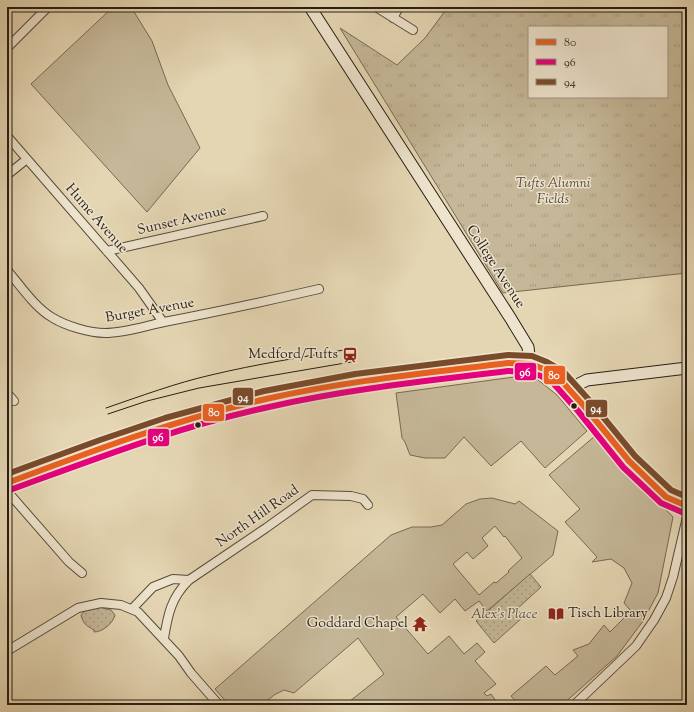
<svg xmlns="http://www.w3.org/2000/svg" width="694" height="712" viewBox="0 0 694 712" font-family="'Sorts Mill Goudy',serif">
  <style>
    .grass { fill: #c5b798; stroke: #766a56; fill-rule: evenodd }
    .park { fill: url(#park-tufts); stroke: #766a56; fill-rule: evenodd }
    .garden { fill: url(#garden-dots); stroke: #766a56 }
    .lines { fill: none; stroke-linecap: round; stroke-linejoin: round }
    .street-casing { stroke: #564c3c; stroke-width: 10 }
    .secondary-casing { stroke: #261e14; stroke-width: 13 }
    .street { stroke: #eee4ce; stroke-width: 8 }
    .secondary { stroke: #eee4ce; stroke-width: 11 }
    .tram { stroke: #261e14; stroke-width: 1 }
    .bus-1-casing { stroke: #eee4ce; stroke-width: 9 }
    .bus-2-casing { stroke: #eee4ce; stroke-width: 9 }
    .bus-3-casing { stroke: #eee4ce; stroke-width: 9 }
    .bus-1 { stroke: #e86121; stroke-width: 6 }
    .bus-2 { stroke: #e5007d; stroke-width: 6 }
    .bus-3 { stroke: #7a4b2a; stroke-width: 6 }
    .bus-dot { fill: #261e14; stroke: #eee4ce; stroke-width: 1.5 }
    .labels { text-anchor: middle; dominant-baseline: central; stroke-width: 3; stroke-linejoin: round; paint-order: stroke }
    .park-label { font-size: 14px; font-style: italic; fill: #564c3c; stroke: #eee4ce }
    .street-label { font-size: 14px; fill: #261e14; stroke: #eee4ce }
    .poi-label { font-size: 14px; fill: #261e14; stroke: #eee4ce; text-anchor: end }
    .line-badge { stroke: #eee4ce; stroke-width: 1.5 }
    .badge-label { font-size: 11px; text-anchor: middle; font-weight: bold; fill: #fff }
  </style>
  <defs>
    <pattern id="park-tufts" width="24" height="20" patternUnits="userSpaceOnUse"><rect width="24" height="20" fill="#c5b798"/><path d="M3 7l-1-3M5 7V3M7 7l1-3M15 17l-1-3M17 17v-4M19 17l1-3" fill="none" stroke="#a99d82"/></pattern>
    <pattern id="garden-dots" width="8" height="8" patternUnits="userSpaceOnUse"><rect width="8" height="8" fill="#c5b798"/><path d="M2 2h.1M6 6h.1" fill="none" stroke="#a99d82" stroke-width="1.8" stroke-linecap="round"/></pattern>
  </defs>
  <rect width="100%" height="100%" fill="#e5d6b3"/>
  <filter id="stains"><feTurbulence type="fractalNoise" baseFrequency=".005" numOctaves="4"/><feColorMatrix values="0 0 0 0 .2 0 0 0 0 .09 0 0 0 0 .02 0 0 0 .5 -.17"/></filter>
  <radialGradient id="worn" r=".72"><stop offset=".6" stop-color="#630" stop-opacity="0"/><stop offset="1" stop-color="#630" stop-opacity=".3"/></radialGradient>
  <path class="grass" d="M113,7H131L152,41L168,85L200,148L147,212L31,84Z
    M514,377L537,379L557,395L587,431L545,468L521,441L491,466L464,437L445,458H425L410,455L405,442L402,438L396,393Z
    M595,436L673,517L658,593L643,621L617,656L562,705H519L511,696L546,666L555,675L578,656L573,650L589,644L604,625L610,632L631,611L624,603L632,583L624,568L611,559L592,562L597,557L565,522L580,509L549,475Z
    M492,498L515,504L519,501L558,531L553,555L487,611L479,601L465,611L455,599L440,613L423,594L396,617L428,654L449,636L464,654L477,643L485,652L475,661L496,684L484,693L487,696L491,694L498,704V705H345L384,674L358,638L294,693L284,690L274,695L262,705H229L215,689L391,535L412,527H431L442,525L466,504L480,499ZM495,526L504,537L505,536L522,558L508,571L509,572L496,583L494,582L479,595L453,564L467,552L473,559L488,546L482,538Z"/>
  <path class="park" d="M448,7H687V273L503,293L340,28L397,65L425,38ZM529,27H667V97H529Z"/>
  <path class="garden" d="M530,574L541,587L517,609L523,617L494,643L476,621Z
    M99,607L111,610L115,615C113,623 103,632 94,632V630C87,626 83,624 81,615C86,608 92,608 99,607Z"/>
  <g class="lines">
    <defs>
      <path id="street" d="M376,7L413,30
        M393,18L399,7
        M7,48L48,7
        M7,136L139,288L163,322
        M7,175L27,159
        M107,251L263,216
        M7,270C20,285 35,308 53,318C66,326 90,333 105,333C125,333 145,326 164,322C216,312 267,301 319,289
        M7,393L14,401
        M7,491L69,562L82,573
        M132,609L153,587L173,579L189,580
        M164,638C168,614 171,598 189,580L266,528L312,495L351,496L363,499L368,505
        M7,651L78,608L101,603L121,605L138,612L179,656L191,673L219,705
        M574,705L636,646L654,620L666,598L673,577L687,517"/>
      <path id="secondary" d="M310,7L511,319L528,347L530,364
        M569,389L587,380L687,368
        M7,483C92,451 177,419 266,399C346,381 427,373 508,363L530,364L544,369L558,377L584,406L629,461L666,497L687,506"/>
    </defs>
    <use href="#street" class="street-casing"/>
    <use href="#secondary" class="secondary-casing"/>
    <use href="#street" class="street"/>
    <use href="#secondary" class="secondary"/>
    <path class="tram" d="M106,408C141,396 176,383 211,375C257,364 303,357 350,349
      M108,414L147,401L199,388L351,362"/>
    <defs>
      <path id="bus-1" d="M7,483C92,451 177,419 266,399C345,381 427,373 508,363L530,364L544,369L558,377L584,406L629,461L666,497L687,506"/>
      <path id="bus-2" d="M10,490C95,459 180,426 269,407C348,389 428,381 508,371L528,372L541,376L553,383L578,411L623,467L661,503L684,513"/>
      <path id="bus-3" d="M7,474L100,440L165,418L264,391L355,374L508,355L532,356L547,362L563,371L590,401L635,456L671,490L687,497"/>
    </defs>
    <use href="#bus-1" class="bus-1-casing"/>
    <use href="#bus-2" class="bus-2-casing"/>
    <use href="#bus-3" class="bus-3-casing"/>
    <use href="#bus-1" class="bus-1"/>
    <use href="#bus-2" class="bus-2"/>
    <use href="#bus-3" class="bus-3"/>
  </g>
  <defs>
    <symbol id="station-bare" viewBox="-9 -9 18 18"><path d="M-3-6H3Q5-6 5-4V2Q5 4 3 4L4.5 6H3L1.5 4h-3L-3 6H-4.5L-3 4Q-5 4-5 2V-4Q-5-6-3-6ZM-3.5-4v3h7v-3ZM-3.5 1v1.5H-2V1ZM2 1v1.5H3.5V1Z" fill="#8f2418" stroke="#eee4ce" stroke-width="2.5" paint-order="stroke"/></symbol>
    <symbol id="library-bare" viewBox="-9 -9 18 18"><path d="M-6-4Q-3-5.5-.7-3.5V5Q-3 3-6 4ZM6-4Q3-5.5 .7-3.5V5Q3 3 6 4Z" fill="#8f2418" stroke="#eee4ce" stroke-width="2.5" paint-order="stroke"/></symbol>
    <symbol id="temple-bare" viewBox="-9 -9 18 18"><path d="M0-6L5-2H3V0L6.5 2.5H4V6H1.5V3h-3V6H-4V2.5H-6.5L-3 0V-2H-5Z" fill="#8f2418" stroke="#eee4ce" stroke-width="2.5" paint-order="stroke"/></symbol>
  </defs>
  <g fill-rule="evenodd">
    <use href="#station-bare" x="339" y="344" width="22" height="22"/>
    <use href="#library-bare" x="545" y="603" width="22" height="22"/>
    <use href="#temple-bare" x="409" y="613" width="22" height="22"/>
  </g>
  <g class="bus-dot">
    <circle cx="574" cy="406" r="3.5"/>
    <circle cx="198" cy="425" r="3.5"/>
  </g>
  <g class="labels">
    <g class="park-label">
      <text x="553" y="184">Tufts Alumni<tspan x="553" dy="16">Fields</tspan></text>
      <text x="504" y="615">Alex's Place</text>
    </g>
    <g class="street-label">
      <text transform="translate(96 219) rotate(49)">Hume Avenue</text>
      <text transform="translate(182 221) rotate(-13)">Sunset Avenue</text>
      <text transform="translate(495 267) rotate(57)">College Avenue</text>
      <text transform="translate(150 311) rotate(-10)">Burget Avenue</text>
      <text transform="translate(258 517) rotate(-35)">North Hill Road</text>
    </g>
    <g class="poi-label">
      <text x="338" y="355">Medford/Tufts</text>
      <text x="568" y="614" text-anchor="start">Tisch Library</text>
      <text x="408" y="624">Goddard Chapel</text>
    </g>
  </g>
  <g class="line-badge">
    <rect x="514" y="362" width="23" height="19" rx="4" fill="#e5007d"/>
    <rect x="543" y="365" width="23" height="20" rx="4" fill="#e86121"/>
    <rect x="232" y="387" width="22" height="19" rx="4" fill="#7a4b2a"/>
    <rect x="585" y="399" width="23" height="19" rx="4" fill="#7a4b2a"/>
    <rect x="202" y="403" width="23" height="19" rx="4" fill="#e86121"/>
    <rect x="147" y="428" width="23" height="19" rx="4" fill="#e5007d"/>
  </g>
  <g class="badge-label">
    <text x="525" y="376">96</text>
    <text x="554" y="379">80</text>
    <text x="243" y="401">94</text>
    <text x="596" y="412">94</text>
    <text x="214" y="416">80</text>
    <text x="158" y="441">96</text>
  </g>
  <rect width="694" height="712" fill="none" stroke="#e5d6b3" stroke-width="24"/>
  <rect x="8" y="8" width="678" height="696" fill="none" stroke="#261e14" stroke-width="2"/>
  <rect x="12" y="12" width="670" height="688" fill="none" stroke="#261e14"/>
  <rect x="528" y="26" width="140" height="72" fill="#eee4ce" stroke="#9e9584"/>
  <rect x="536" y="39" width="20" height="6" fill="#e86121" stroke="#9e9584"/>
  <text x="564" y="46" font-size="12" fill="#261e14">80</text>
  <rect x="536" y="59" width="20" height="6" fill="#e5007d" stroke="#9e9584"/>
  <text x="564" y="66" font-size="12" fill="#261e14">96</text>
  <rect x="536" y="79" width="20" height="6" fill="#7a4b2a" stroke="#9e9584"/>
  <text x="564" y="86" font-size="12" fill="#261e14">94</text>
  <rect width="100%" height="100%" filter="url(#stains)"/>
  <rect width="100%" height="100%" fill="url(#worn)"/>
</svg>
